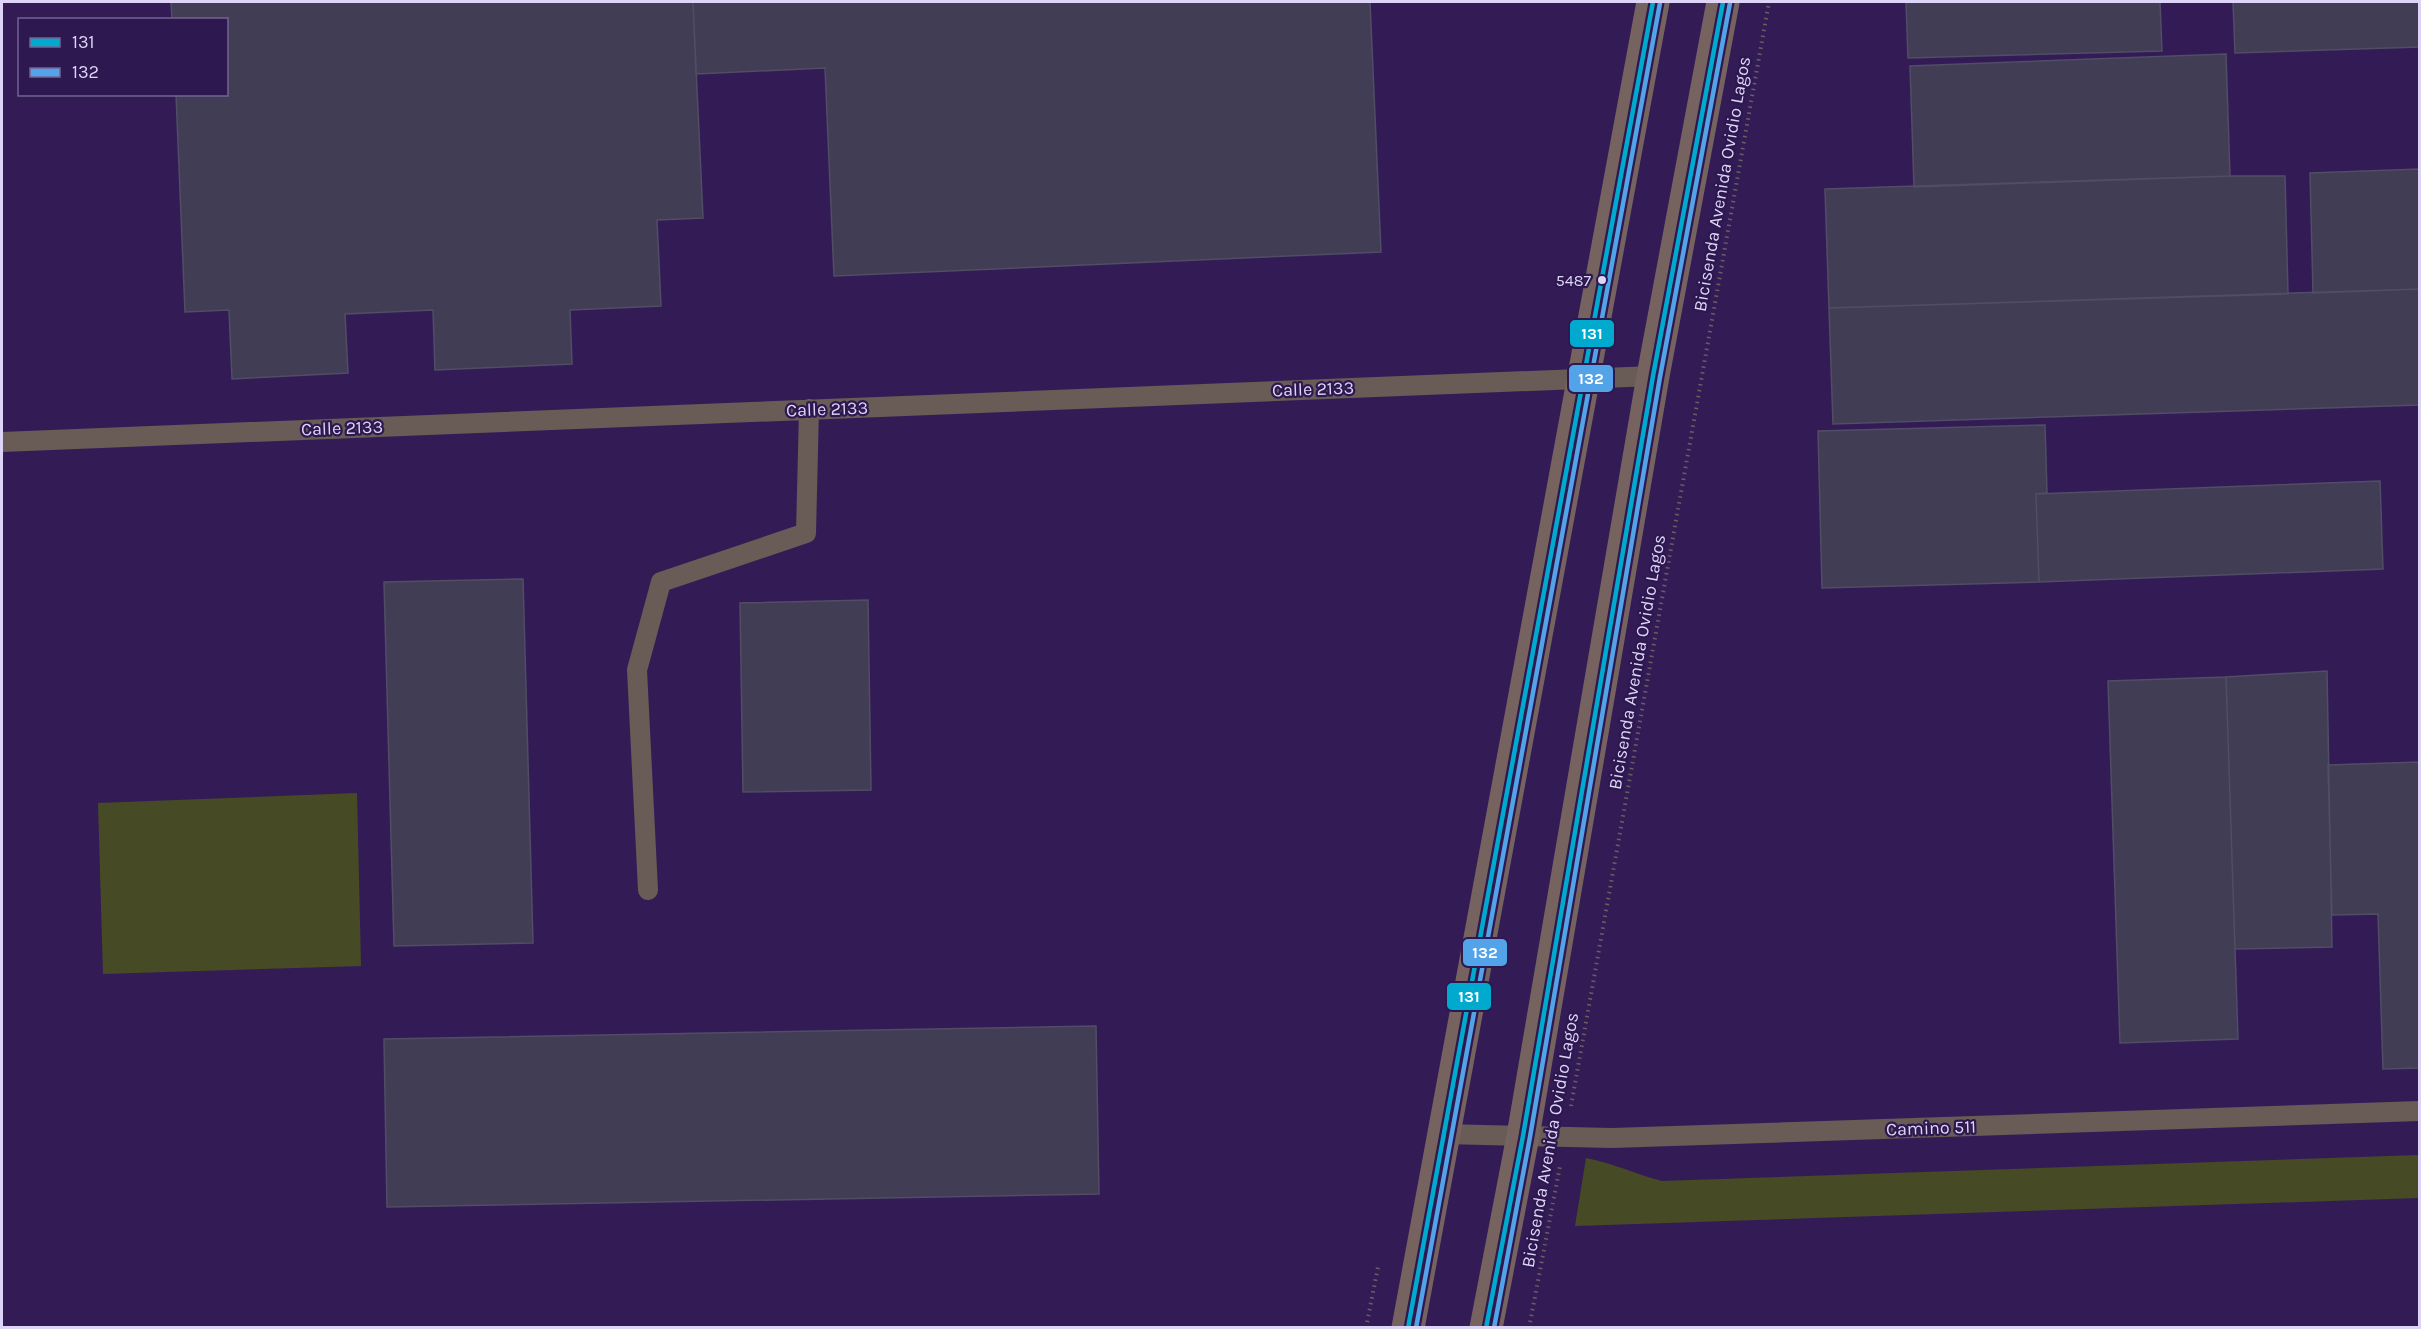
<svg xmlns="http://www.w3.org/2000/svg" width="2421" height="1329" viewBox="0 0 2421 1329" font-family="Karla,sans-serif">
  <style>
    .built { fill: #331c56; fill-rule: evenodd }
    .green { fill: #464b26 }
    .building { fill: #403d55; stroke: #514d66; stroke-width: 1.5 }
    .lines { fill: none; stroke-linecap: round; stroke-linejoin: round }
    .path { stroke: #695e62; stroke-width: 4; stroke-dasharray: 1.5 4.5; stroke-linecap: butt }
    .lane { stroke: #695b56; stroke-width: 20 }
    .primary { stroke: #766360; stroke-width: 33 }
    .bus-1-casing { stroke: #2d184f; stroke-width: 9 }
    .bus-2-casing { stroke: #2d184f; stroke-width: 9 }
    .bus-1 { stroke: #00a9ce; stroke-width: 4.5 }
    .bus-2 { stroke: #53a3e8; stroke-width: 4.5 }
    .bus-dot { fill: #ddd4f7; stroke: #2d184f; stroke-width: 2 }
    .labels { text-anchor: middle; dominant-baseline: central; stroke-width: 4.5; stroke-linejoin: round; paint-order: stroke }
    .bus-label { font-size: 16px; fill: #ddd4f7; stroke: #2d184f; text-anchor: end }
    .street-label { font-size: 18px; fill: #ddd4f7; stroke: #2d184f }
    .line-badge { stroke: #2d184f; stroke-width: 2 }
    .badge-label { font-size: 16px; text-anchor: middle; font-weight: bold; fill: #fff }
  </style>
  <rect width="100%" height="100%" fill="#302542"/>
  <path class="built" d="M2,2H2419V1327L2,1328ZM20,20H226V94H20Z"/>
  <path class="green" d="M357,793L361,966L103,974L98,803Z
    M2419,1155V1198L1575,1226L1586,1158C1613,1163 1635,1174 1662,1181Z"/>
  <path class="building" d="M171,2H693L703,218L657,220L661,306L570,310L572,364L435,370L433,310L345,314L348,373L232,379L229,310L185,312L176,94H226V20H172Z
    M693,2H1370L1381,252L834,276L825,68L696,74Z
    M1906,2H2160L2162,51L1908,58Z
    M2233,2H2420V47L2235,53Z
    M2226,54L2230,176L1914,187L1910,66Z
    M2420,169V289L2313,293L2310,173Z
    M2230,176H2285L2288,294L1829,308L1825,189Z
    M2420,289V405L1833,424L1829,308Z
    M2045,425L2047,493L2036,494L2039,582L1822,588L1818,431Z
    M2380,481L2383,569L2039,582L2036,494Z
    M523,579L533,943L394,946L384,582Z
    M868,600L871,790L743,792L740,603Z
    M2327,671L2332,947L2235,949L2226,677Z
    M2226,677L2238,1039L2120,1043L2108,681Z
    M2420,762V1068L2383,1069L2378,914L2332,915L2328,765Z
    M1096,1026L1099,1194L387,1207L384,1039Z"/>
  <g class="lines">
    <path class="path" d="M1571,1106L1769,2
      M1366,1328L1378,1267
      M1529,1328L1560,1166"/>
    <path class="lane" d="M2,442L1653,376
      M648,890L637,670L661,582L806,533L809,409
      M1442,1134L1612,1138L2420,1111"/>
    <path class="primary" d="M1408,1328L1653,2
      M1486,1328L1523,1136L1653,376L1723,2"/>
    <defs>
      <path id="bus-1" d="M1408,1328L1653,2
        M1486,1328L1523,1136L1653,376L1723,2"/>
      <path id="bus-2" d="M1416,1328L1660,3
        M1494,1328L1530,1137L1660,377L1730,3"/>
    </defs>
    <use href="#bus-1" class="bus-1-casing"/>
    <use href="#bus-2" class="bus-2-casing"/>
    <use href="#bus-1" class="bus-1"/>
    <use href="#bus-2" class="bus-2"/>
  </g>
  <circle class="bus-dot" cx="1602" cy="280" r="5"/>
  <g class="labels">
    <g class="bus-label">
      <text x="1591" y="280">5487</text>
    </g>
    <g class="street-label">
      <text transform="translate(1722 184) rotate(-80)">Bicisenda Avenida Ovidio Lagos</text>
      <text transform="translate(1313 389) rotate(-2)">Calle 2133</text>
      <text transform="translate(827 409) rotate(-2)">Calle 2133</text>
      <text transform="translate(342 428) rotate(-2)">Calle 2133</text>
      <text transform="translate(1637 662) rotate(-80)">Bicisenda Avenida Ovidio Lagos</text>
      <text transform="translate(1931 1128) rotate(-2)">Camino 511</text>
      <text transform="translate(1550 1140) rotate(-80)">Bicisenda Avenida Ovidio Lagos</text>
    </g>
  </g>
  <g class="line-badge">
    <rect x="1569" y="319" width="46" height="29" rx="6" fill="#00a9ce"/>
    <rect x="1568" y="364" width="46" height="29" rx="6" fill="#53a3e8"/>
    <rect x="1462" y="938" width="46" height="29" rx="6" fill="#53a3e8"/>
    <rect x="1446" y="982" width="46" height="29" rx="6" fill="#00a9ce"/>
  </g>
  <g class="badge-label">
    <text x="1592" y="339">131</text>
    <text x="1591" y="384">132</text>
    <text x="1485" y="958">132</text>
    <text x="1469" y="1002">131</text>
  </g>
  <rect width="2421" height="1329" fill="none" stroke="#ddd4f7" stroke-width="6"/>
  <rect x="18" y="18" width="210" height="78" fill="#2d184f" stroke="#736392" stroke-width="1.5"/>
  <rect x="30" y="38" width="30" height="9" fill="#00a9ce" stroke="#736392" stroke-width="1.5"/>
  <text x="72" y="48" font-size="18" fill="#ddd4f7">131</text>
  <rect x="30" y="68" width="30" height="9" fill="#53a3e8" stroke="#736392" stroke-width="1.5"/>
  <text x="72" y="78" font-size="18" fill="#ddd4f7">132</text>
</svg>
